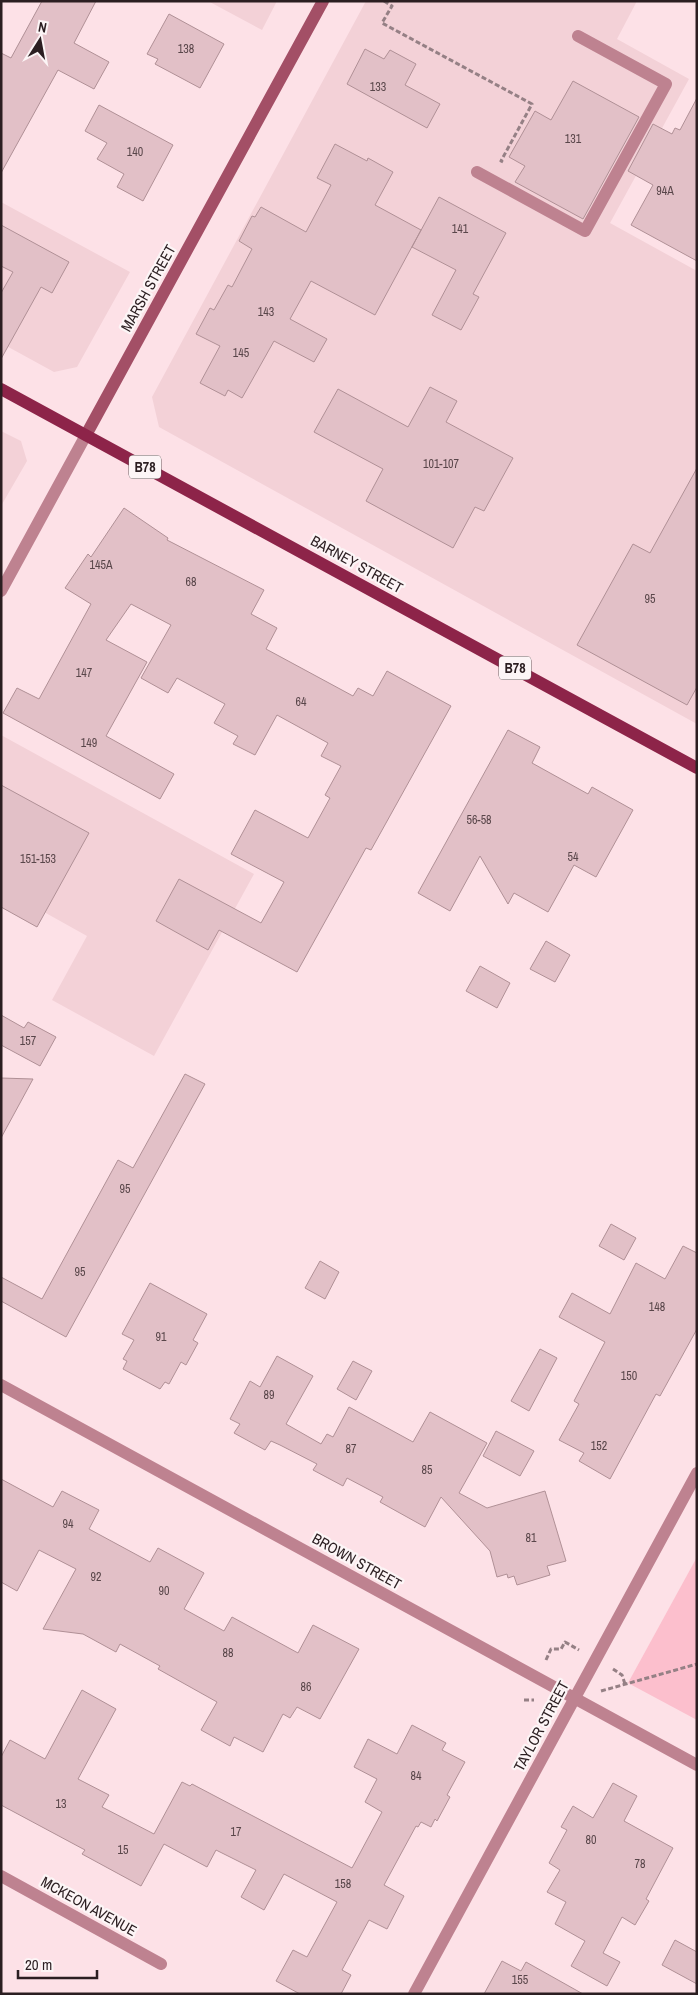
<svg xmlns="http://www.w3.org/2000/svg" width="698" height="1995" viewBox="0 0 698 1995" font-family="'Archivo Narrow',sans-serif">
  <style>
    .built { fill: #f3d1d7 }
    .green { fill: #fcbfcd }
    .building { fill: #e2c0c7; stroke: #b09096 }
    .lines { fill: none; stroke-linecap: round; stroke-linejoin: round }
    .path { stroke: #958085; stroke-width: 3; stroke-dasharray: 5 2.5; stroke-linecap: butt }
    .lane { stroke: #be8290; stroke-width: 12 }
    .street { stroke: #be8290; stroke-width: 12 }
    .secondary { stroke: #a34f66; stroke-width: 12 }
    .primary { stroke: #8d2449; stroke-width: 12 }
    .labels { text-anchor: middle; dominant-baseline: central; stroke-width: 4.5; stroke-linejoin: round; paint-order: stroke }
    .number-label { font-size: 12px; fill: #59464a }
    .shield { fill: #fcf5f6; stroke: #6a5e61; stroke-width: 1 }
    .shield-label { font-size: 14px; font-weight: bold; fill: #2b1e21 }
    .street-label { font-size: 15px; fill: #2b1e21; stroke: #fcf5f6 }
  </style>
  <rect width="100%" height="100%" fill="#fde1e7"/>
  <path class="built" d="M208,1H277L262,30Z
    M366,1H637L617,39L689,79L610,223L697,271V724L159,427L152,397Z
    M1,202L130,272L77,367L54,372L1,343Z
    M1,431L21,441L27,461L1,506Z
    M1,735L254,874L154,1056L52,1000L87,936L1,888Z"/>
  <path class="green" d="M697,1557V1720L628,1683Z"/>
  <path class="building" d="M42,1H96L74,43L109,62L94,89L58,70L1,173V53L11,58Z
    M169,14L224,44L200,88L155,64L158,59L147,54Z
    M365,49L384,59L390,50L416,64L405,85L440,104L427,128L347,84Z
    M573,81L639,117L583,219L515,182L525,166L509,157L535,111L551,120Z
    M697,98V261L631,225L653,185L628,171L653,124L672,134L675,128L680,130Z
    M99,105L173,145L143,201L117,187L124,174L97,159L107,143L85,131Z
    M335,144L367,161L368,158L393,172L375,205L421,230L375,315L311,281L290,319L327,339L314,362L274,341L242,398L228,390L225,396L200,383L220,346L196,334L210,308L214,310L228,285L232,287L252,249L239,241L252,216L255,217L261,207L306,232L331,185L317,178Z
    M439,197L506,233L473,294L479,297L461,330L432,315L456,270L412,247Z
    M1,225L69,262L52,293L41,287L1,359V293L13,272L1,266Z
    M430,387L457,401L446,422L513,458L484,511L475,507L453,548L366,501L383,469L314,432L338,389L408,427Z
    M697,468V687L687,705L577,645L633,544L650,553Z
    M124,508L168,538L167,540L264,590L251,614L277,628L266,649L353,696L358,688L373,696L387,671L451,706L371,850L366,848L297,972L219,930L208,950L156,921L179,879L261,923L284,882L231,854L255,810L308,838L330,798L325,795L341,766L321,756L328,743L277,715L255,755L233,744L238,736L214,723L225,704L177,678L168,693L141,678L171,625L131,604L106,640L147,662L106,736L174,774L160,799L3,713L17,688L39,699L91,604L65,588L88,554L91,557Z
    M508,730L540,747L532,763L588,794L592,787L633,810L596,877L574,865L548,912L514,893L508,904L480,856L450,911L418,893Z
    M1,785L89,833L37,927L1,907Z
    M546,941L570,955L555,982L530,969Z
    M480,966L510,983L497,1008L466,991Z
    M1,1015L24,1028L28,1022L56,1037L40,1066L1,1045Z
    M185,1074L205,1084L66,1337L1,1301V1277L42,1299L118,1160L133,1168Z
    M1,1078L33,1079L1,1138Z
    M611,1224L636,1238L624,1260L599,1246Z
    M683,1246L697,1253V1329L660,1396L656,1394L610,1479L579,1461L584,1453L559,1440L579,1404L574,1401L605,1342L559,1317L572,1293L610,1314L636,1263L665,1279Z
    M320,1261L339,1272L325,1299L305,1288Z
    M150,1283L207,1314L193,1340L198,1343L186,1365L181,1362L169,1384L165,1382L160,1389L123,1369L127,1361L123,1359L134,1340L122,1334Z
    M540,1349L557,1358L529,1411L511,1401Z
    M277,1356L313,1376L286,1424L321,1444L327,1434L333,1437L349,1407L413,1442L430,1412L487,1443L459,1493L487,1508L545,1491L566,1561L547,1566L550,1575L517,1585L514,1576L508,1578L507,1574L497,1577L490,1551L441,1497L425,1527L380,1502L383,1497L347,1478L343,1486L313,1470L317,1464L280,1445L271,1441L265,1450L234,1433L240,1424L230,1419L250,1381L260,1387Z
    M353,1361L372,1371L356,1400L337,1389Z
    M496,1431L534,1451L520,1476L483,1456Z
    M1,1479L53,1507L62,1491L99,1510L89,1529L150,1562L158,1548L204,1573L184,1609L224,1631L232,1617L298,1653L313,1625L359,1649L320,1719L297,1707L290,1718L283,1714L263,1752L234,1737L230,1746L201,1730L217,1702L158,1669L160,1666L120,1644L116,1652L83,1634L43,1629L76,1569L39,1550L17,1591L1,1582Z
    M82,1690L116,1709L78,1779L109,1795L102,1807L154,1834L182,1782L190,1786L192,1784L352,1868L382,1812L365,1802L377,1779L354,1767L368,1739L397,1754L412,1725L446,1743L442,1750L465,1762L447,1795L450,1797L437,1821L435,1819L431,1827L421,1822L418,1827L416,1826L384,1885L404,1896L387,1929L369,1920L342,1970L351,1975L341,1994H300L276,1981L293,1950L307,1957L337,1902L284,1874L264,1910L241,1897L256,1870L216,1850L207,1867L164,1844L141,1886L82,1854L85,1850L1,1805V1757L10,1740L45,1759Z
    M613,1783L637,1796L624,1821L673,1848L646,1899L649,1901L635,1925L622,1917L603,1953L620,1962L607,1986L571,1966L585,1941L555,1924L566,1902L547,1892L560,1870L549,1863L567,1830L561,1827L573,1806L593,1818Z
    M675,1940L697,1952V1984L662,1965Z
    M502,1961L521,1971L526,1962L583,1994H484Z"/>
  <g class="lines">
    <path class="path" d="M384,1L392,6L382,23L532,104L501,161L503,162
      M546,1660L551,1649H561L565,1642L579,1650
      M613,1669L622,1675L625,1684
      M601,1691L697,1664
      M524,1700H534"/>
    <path class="lane" d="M477,172L585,231L666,84L578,36"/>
    <path class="street" d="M1,591L86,435
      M1,1385L697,1765
      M1,1876L161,1964
      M414,1994L697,1473"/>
    <path class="secondary" d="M86,435L323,1"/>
    <path class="primary" d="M1,389L697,768"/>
  </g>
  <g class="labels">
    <g class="number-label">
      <text x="186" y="49">138</text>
      <text x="378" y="87">133</text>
      <text x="573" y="139">131</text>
      <text x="135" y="152">140</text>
      <text x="665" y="191">94A</text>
      <text x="460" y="229">141</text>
      <text x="266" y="312">143</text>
      <text x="241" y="353">145</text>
      <text x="441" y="464">101-107</text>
      <text x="101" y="565">145A</text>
      <text x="191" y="582">68</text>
      <text x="650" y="599">95</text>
      <text x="84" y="673">147</text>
      <text x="301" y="702">64</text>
      <text x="89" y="743">149</text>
      <text x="479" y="820">56-58</text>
      <text x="573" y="857">54</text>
      <text x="38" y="859">151-153</text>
      <text x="28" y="1041">157</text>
      <text x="125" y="1189">95</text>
      <text x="80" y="1272">95</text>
      <text x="657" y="1307">148</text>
      <text x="161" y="1337">91</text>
      <text x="629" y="1376">150</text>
      <text x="269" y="1395">89</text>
      <text x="599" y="1446">152</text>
      <text x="351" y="1449">87</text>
      <text x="427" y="1470">85</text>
      <text x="68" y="1524">94</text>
      <text x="531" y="1538">81</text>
      <text x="96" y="1577">92</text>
      <text x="164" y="1591">90</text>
      <text x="228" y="1653">88</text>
      <text x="306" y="1687">86</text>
      <text x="416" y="1776">84</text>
      <text x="61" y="1804">13</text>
      <text x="236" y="1832">17</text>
      <text x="591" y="1840">80</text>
      <text x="123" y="1850">15</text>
      <text x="640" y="1864">78</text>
      <text x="343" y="1884">158</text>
      <text x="520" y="1980">155</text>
    </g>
    <g class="shield">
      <rect x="129" y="455.5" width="32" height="23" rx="4"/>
      <rect x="499" y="656.5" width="32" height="23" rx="4"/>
    </g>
    <g class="shield-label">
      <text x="145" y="467">B78</text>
      <text x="515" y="668">B78</text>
    </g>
    <g class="street-label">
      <text transform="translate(148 288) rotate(-61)">MARSH STREET</text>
      <text transform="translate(357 564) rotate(29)">BARNEY STREET</text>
      <text transform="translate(357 1561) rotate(29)">BROWN STREET</text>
      <text transform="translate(541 1726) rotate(-62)">TAYLOR STREET</text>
      <text transform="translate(89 1906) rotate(29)">MCKEON AVENUE</text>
    </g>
  </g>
  <rect width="698" height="1995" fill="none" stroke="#2b1e21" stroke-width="5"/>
  <g transform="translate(40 40) rotate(11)" stroke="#fcf5f6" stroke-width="4" paint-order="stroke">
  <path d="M0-4L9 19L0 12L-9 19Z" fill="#2b1e21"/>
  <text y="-8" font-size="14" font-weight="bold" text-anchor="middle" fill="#2b1e21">N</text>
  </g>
  <path d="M18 1970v8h79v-8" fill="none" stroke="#2b1e21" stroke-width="2.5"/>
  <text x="25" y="1970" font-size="15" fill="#2b1e21" stroke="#fcf5f6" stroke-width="4" paint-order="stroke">20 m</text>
</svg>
